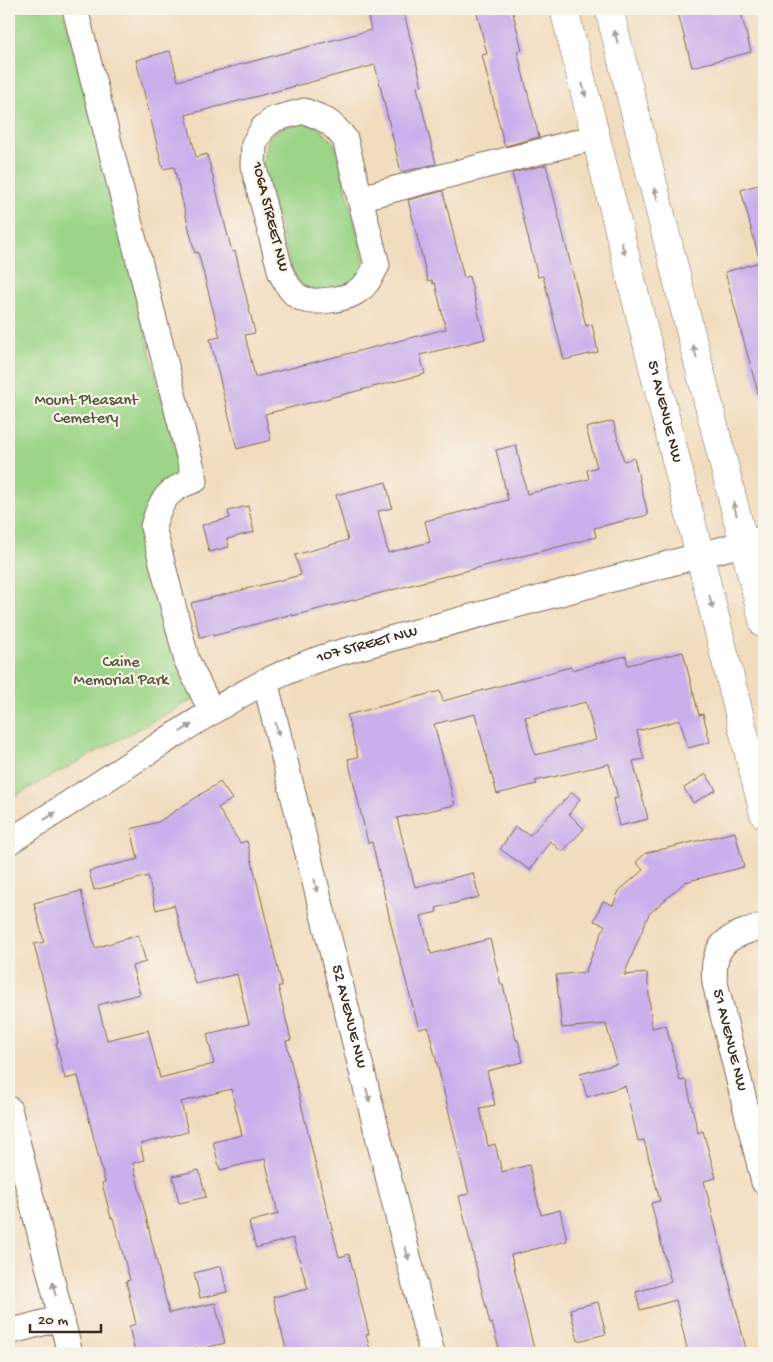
<svg xmlns="http://www.w3.org/2000/svg" width="773" height="1362" viewBox="0 0 773 1362" font-family="'Gochi Hand',sans-serif">
  <style>
    .green { fill: #9cd588; stroke: #6c8053 }
    .building { fill: #caafec; fill-rule: evenodd }
    .lines { fill: none; stroke-linecap: round; stroke-linejoin: round }
    .minor-casing { stroke: #7b6856; stroke-width: 27 }
    .major-casing { stroke: #7b6856; stroke-width: 29 }
    .minor { stroke: #fff; stroke-width: 25 }
    .major { stroke: #fff; stroke-width: 28 }
    .oneway { fill: #a79f9a }
    .labels { text-anchor: middle; dominant-baseline: central; stroke-width: 4.5; stroke-linejoin: round; paint-order: stroke }
    .street-label { font-size: 16px; fill: #3b2a1e; stroke: #f7f3e8 }
    .park-label { font-size: 16px; fill: #535538; stroke: #f7f3e8 }
  </style>
  <rect width="100%" height="100%" fill="#f7f3e8"/>
  <filter id="ink" filterUnits="userSpaceOnUse"><feTurbulence type="fractalNoise" baseFrequency=".02" numOctaves="2"/><feDisplacementMap in="SourceGraphic" scale="10" xChannelSelector="R" yChannelSelector="G"/><feConvolveMatrix kernelMatrix="1 2 1 2 8 2 1 2 1" color-interpolation-filters="sRGB"/></filter>
  <filter id="wash" filterUnits="userSpaceOnUse"><feTurbulence type="fractalNoise" baseFrequency=".0096" numOctaves="4" result="noise"/><feDisplacementMap in="SourceGraphic" scale="20" xChannelSelector="R" yChannelSelector="G"/><feGaussianBlur stdDeviation="1.12" result="paint"/><feColorMatrix in="noise" values="0 0 0 0 0 0 0 0 0 0 0 0 0 0 0 0 0 1.4 0 .05"/><feComposite in="paint" operator="in"/></filter>
  <g filter="url(#wash)">
    <rect width="100%" height="100%" fill="#f2dcbe"/>
    <path class="green" d="M9,9H63L180,470L162,490L153,503L194,699L9,799Z
      M304,122L317,126L335,144L365,264C364,267 362,271 360,274C352,286 323,293 309,289C300,286 295,277 291,269L263,164C266,131 274,129 304,122Z"/>
    <g id="blocks">
      <path class="building" d="M403,9L422,86L417,87L436,164L401,172L375,65L186,115L196,157L207,154L232,252L235,251L255,333L245,335L255,377L446,329L435,283L433,284L432,280L428,281L408,200L443,191L464,278L469,276L485,339L420,355L425,374L265,414L271,440L237,449L210,339L220,337L198,252L195,253L174,167L163,169L136,60L170,51L178,81L371,30L368,17Z
        M476,9H512L522,50L517,51L539,137L505,146L504,144L482,55L487,54Z
        M677,9H740L751,52L692,67Z
        M546,165L586,326L592,324L598,352L564,360L543,276L538,277L512,173Z
        M764,183V254L758,255L741,190Z
        M764,261V392L758,393L725,272Z
        M613,421L624,461L634,458L648,515L594,528L596,537L292,616V614L213,636V634L200,637L191,603L301,575L295,555L348,540L336,495L386,482L392,508L378,511L388,553L430,542L425,521L508,500L496,450L516,445L527,494L589,479L587,470L597,467L586,428Z
        M248,506L254,532L227,539L229,547L209,552L202,525L230,518L228,511Z
        M683,652L699,715L703,714L710,742L688,748L680,720L637,731L644,759L633,761L648,819L619,826L613,799L618,798L609,764L535,781L537,784L497,794L475,714L434,724L455,805L397,818L415,887L473,873L479,897L436,908L437,912L421,916L431,954L490,939L501,985H503L516,1040H518L523,1062L487,1071L495,1105L480,1108L488,1146L495,1144L502,1172L529,1165L541,1215L560,1210L567,1241L511,1255L535,1353H500L492,1323L490,1324L459,1196L469,1194L428,1027L419,1029L394,937L372,842L368,843L348,759L358,757L347,715L440,691L443,701L571,667L572,670L626,656L628,665ZM586,702L596,740L535,755L525,717Z
        M706,774L716,790L693,803L684,788Z
        M220,782L232,799L218,808L240,843L247,841L282,986H278L291,1040L286,1041L316,1166L339,1257L349,1254L369,1334L366,1335L371,1353H287L273,1297L308,1289L293,1238L256,1248L249,1222L278,1214L265,1159L220,1170L213,1142L242,1135L231,1089L181,1102L188,1132L140,1144L144,1160L133,1163L169,1313L215,1303L225,1343L197,1350V1347L172,1353H154L153,1349L135,1353L129,1326L136,1324L126,1281L130,1280L113,1218H111L102,1183L105,1182L78,1076L65,1079L56,1043H58L34,944L44,942L34,903L81,891L95,948L138,935L146,962L132,966L140,994L98,1005L107,1040L148,1030L160,1078L214,1064L207,1034L249,1024L237,974L195,984L174,905L156,910L148,876L94,890L89,871L138,859L131,829L158,822Z
        M572,792L580,799L569,814L584,829L562,852L550,841L530,870L500,849L515,827L530,835Z
        M735,832L744,867L685,882L649,914L624,975L647,973L652,1028L666,1025L680,1081L686,1080L698,1133L703,1131L716,1178L704,1181L747,1353H688L676,1300L640,1310L636,1292L671,1282L651,1203L660,1201L644,1140L638,1141L625,1086L587,1097L580,1074L617,1064L606,1024L562,1028L556,975L585,972L605,925L594,921L603,901L613,905L619,891L643,870L636,862L646,853Z
        M199,1170L206,1197L179,1203L173,1176Z
        M221,1266L227,1292L200,1298L194,1273Z
        M598,1302L606,1334L578,1341L570,1309Z"/>
    </g>
  </g>
  <g filter="url(#ink)">
    <use href="#blocks" fill-opacity="0" stroke="#7b6856" stroke-width="1"/>
    <g class="lines">
      <defs>
        <g id="minor">
          <path d="M75,9L195,480C168,489 160,500 153,527L187,661L212,712"/>
          <path d="M304,111C324,118 332,122 345,139L377,265C371,276 367,286 356,292C347,299 314,304 303,299C292,295 286,283 281,273L253,165L254,144L263,128L274,119Z"/>
          <path d="M360,198L596,137"/>
          <path id="s1" d="M265,681L432,1353"/>
          <path id="s2" d="M9,842C60,809 111,776 162,743C217,708 271,673 334,654L764,538"/>
          <path id="s3" d="M764,926C730,935 710,943 715,983L764,1182"/>
          <path d="M9,1109L70,1353"/>
          <path d="M9,1332L61,1318"/>
        </g>
        <g id="major">
          <path id="s4" d="M564,9L764,814"/>
          <path d="M609,9L764,624"/>
        </g>
      </defs>
      <use href="#minor" class="minor-casing"/>
      <use href="#major" class="major-casing"/>
      <use href="#minor" class="minor"/>
      <use href="#major" class="major"/>
    </g>
    <defs><path id="oneway-solid" d="M-6-.8H1V-3.2L6.5 0L1 3.2V.8H-6Z" transform="scale(1.25)"/></defs>
    <g class="oneway">
      <use href="#oneway-solid" transform="translate(616 37) rotate(-104)"/>
      <use href="#oneway-solid" transform="translate(584 90) rotate(76)"/>
      <use href="#oneway-solid" transform="translate(656 194) rotate(-104)"/>
      <use href="#oneway-solid" transform="translate(623 248) rotate(76)"/>
      <use href="#oneway-solid" transform="translate(695 352) rotate(-104)"/>
      <use href="#oneway-solid" transform="translate(735 509) rotate(-104)"/>
      <use href="#oneway-solid" transform="translate(711 602) rotate(76)"/>
      <use href="#oneway-solid" transform="translate(186 728) rotate(-33)"/>
      <use href="#oneway-solid" transform="translate(277 729) rotate(76)"/>
      <use href="#oneway-solid" transform="translate(50 816) rotate(-33)"/>
      <use href="#oneway-solid" transform="translate(316 886) rotate(76)"/>
      <use href="#oneway-solid" transform="translate(368 1095) rotate(76)"/>
      <use href="#oneway-solid" transform="translate(407 1253) rotate(76)"/>
      <use href="#oneway-solid" transform="translate(54 1289) rotate(-104)"/>
    </g>
  </g>
  <g class="labels">
    <g class="street-label">
      <text transform="translate(269 217) rotate(76)">106A STREET NW</text>
      <text stroke="none"><textPath href="#s4" startOffset="415">51 AVENUE NW</textPath></text>
      <text stroke="none"><textPath href="#s2" startOffset="411">107 STREET NW</textPath></text>
      <text stroke="none"><textPath href="#s1" startOffset="346">52 AVENUE NW</textPath></text>
      <text stroke="none"><textPath href="#s3" startOffset="145">51 AVENUE NW</textPath></text>
    </g>
    <g class="park-label">
      <text x="86" y="401">Mount Pleasant<tspan x="86" dy="18">Cemetery</tspan></text>
      <text x="121" y="663">Caine<tspan x="121" dy="18">Memorial Park</tspan></text>
    </g>
  </g>
  <rect width="773" height="1362" fill="none" stroke="#f7f3e8" stroke-width="30"/>
  <path d="M30 1324v8h71v-8" fill="none" stroke="#3b2a1e" stroke-width="2.5"/>
  <text x="38" y="1324" font-size="15" fill="#3b2a1e" stroke="#f7f3e8" stroke-width="4" paint-order="stroke">20 m</text>
</svg>
